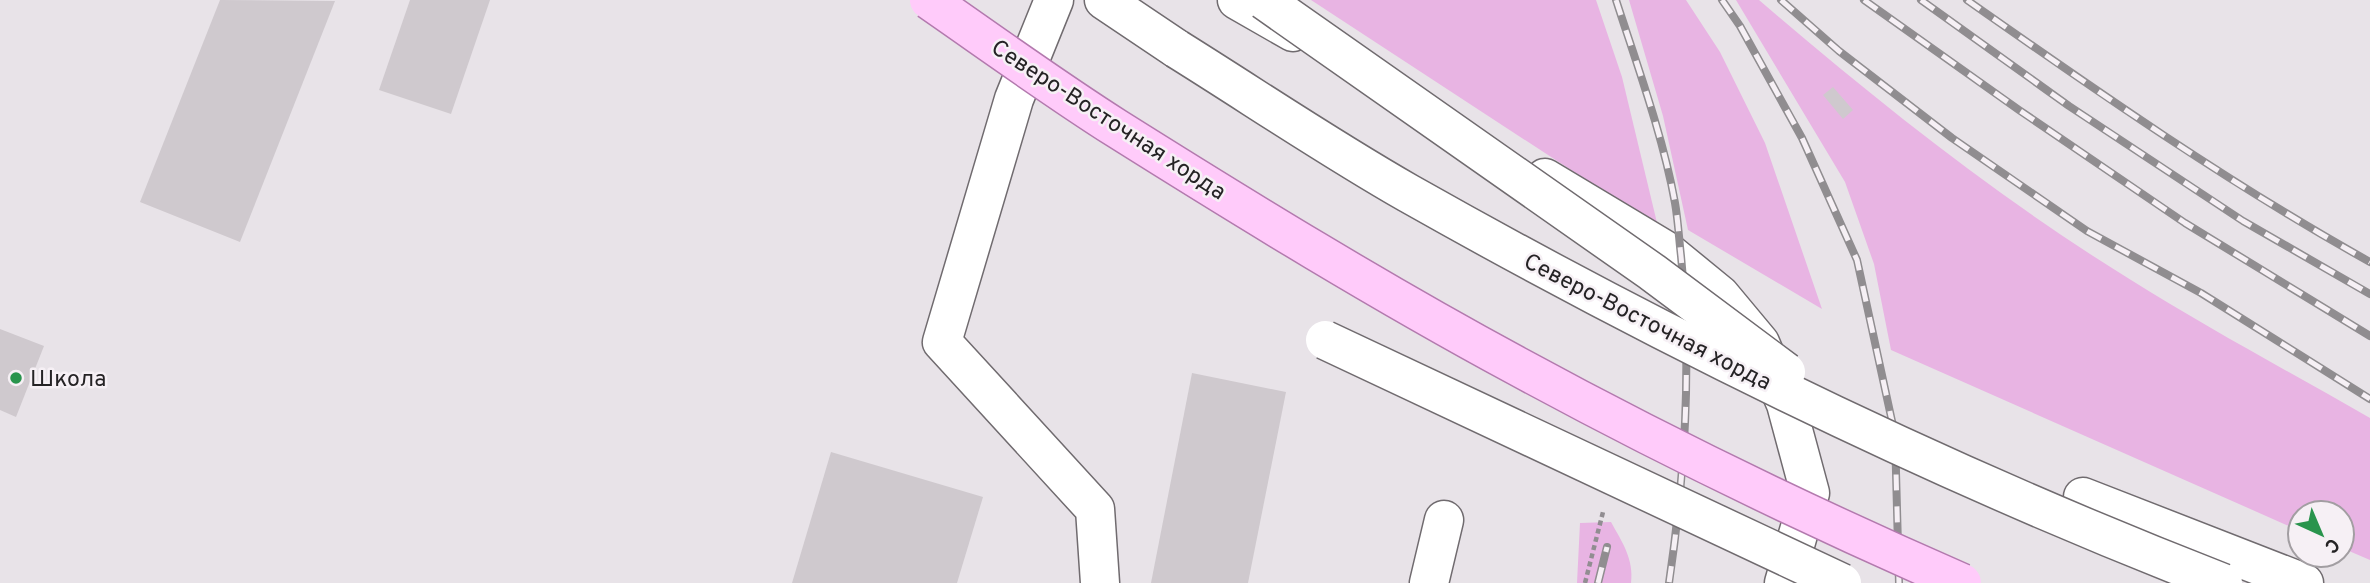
<svg xmlns="http://www.w3.org/2000/svg" width="2370" height="583" viewBox="0 0 2370 583" font-family="Overpass,sans-serif">
  <style>
    .green { fill: #e8b4e3 }
    .building { fill: #cfc9ce }
    .lines { fill: none; stroke-linecap: round; stroke-linejoin: round }
    .minor-casing { stroke: #706b6f; stroke-width: 41 }
    .path { stroke: #918d91; stroke-width: 4.5; stroke-dasharray: 5 3.5; stroke-linecap: butt }
    .minor { stroke: #fff; stroke-width: 38 }
    .rail-casing { stroke: #908d90; stroke-width: 8 }
    .rail { stroke: #f6f0f5; stroke-width: 5; stroke-dasharray: 16; stroke-linecap: butt }
    .minor-bridge-casing { stroke: #706b6f; stroke-width: 41; stroke-linecap: butt }
    .major-bridge-casing { stroke: #b37aae; stroke-width: 41; stroke-linecap: butt }
    .minor-bridge { stroke: #fff; stroke-width: 38 }
    .major-bridge { stroke: #ffcbfa; stroke-width: 38 }
    .poi-dot { fill: #29944d; stroke: #f6f0f5; stroke-width: 2.5 }
    .labels { text-anchor: middle; stroke-width: 5; stroke-linejoin: round; paint-order: stroke }
    .street-label { font-size: 23px; fill: #252325; stroke: #f6f0f5 }
    .poi-label { font-size: 23px; fill: #252325; stroke: #f6f0f5; text-anchor: start }
  </style>
  <rect width="100%" height="100%" fill="#e8e3e8"/>
  <g class="green">
    <polygon points="1311,0 1596,0 1622,77 1658,227"/>
    <polygon points="1629,0 1686,0 1720,52 1765,143 1822,309 1688,230 1663,116"/>
    <path d="M 1736,0 L 1759,0 C 1877,101 1998,198 2131,280 C 2209,329 2290,372 2370,418 L 2370,560 L 2342,548 L 2342,513 L 2300,513 L 2300,531 L 1891,350 L 1874,264 L 1845,182 Z"/>
    <path d="M 1611,522 C 1622,542 1634,559 1631,583 L 1577,583 L 1580,523 Z"/>
  </g>
  <g class="building">
    <polygon points="220,0 335,1 240,242 140,202"/>
    <polygon points="410,0 490,0 451,114 379,90"/>
    <polygon points="1833,87 1853,110 1843,119 1823,95"/>
    <polygon points="0,329 44,346 16,417 0,410"/>
    <polygon points="1192,373 1286,392 1248,583 1151,583"/>
    <polygon points="831,452 983,497 957,583 792,583"/>
  </g>
  <g class="lines">
    <defs>
      <g id="minor">
        <polyline points="1054,0 1014,99 942,342 1095,509 1100,583"/>
        <polyline points="1104,0 1177,49"/>
        <polyline points="1237,0 1293,32"/>
        <polyline points="1545,178 1665,250 1720,295 1760,343 1786,404 1810,493 1784,583"/>
        <polyline points="2083,497 2304,583"/>
        <polyline points="1429,583 1444,520"/>
      </g>
    </defs>
    <use href="#minor" class="minor-casing"/>
    <polyline class="path" points="1585,583 1603,512"/>
    <use href="#minor" class="minor"/>
    <defs>
      <g id="rail">
        <path d="M 1616,0 C 1637,65 1663,136 1675,203 C 1678,220 1679,239 1681,256 C 1692,367 1685,473 1669,583"/>
        <polyline points="1722,0 1740,26 1802,138 1857,260 1895,435 1899,583"/>
        <polyline points="1781,0 1839,51 1952,138 2087,231 2201,293 2370,399"/>
        <polyline points="1864,0 2019,110 2185,223 2370,336"/>
        <polyline points="1921,0 2069,106 2243,221 2370,294"/>
        <path d="M 1967,0 C 2098,92 2230,184 2370,262"/>
        <polyline points="1598,583 1607,547"/>
      </g>
    </defs>
    <use href="#rail" class="rail-casing"/>
    <use href="#rail" class="rail"/>
    <defs>
      <g id="minor-bridge">
        <polyline points="1264,0 1652,272 1786,372"/>
        <path d="M 1177,49 C 1254,97 1329,148 1408,193 C 1670,341 1942,474 2223,583"/>
        <polyline points="1325,340 1842,583"/>
      </g>
      <path id="major-bridge" d="M 929,0 C 991,43 1053,88 1116,128 C 1248,211 1380,292 1517,366 C 1662,445 1811,517 1962,583"/>
    </defs>
    <use href="#minor-bridge" class="minor-bridge-casing"/>
    <use href="#major-bridge" class="major-bridge-casing"/>
    <use href="#minor-bridge" class="minor-bridge"/>
    <use href="#major-bridge" class="major-bridge"/>
  </g>
  <circle class="poi-dot" cx="16" cy="378" r="7"/>
  <g class="labels">
    <g class="street-label">
      <text transform="translate(1109 119) rotate(33)" y="8">Северо-Восточная хорда</text>
      <text transform="translate(1648 321) rotate(27)" y="8">Северо-Восточная хорда</text>
    </g>
    <g class="poi-label">
      <text x="30" y="386">Школа</text>
    </g>
  </g>
  <g transform="translate(2321 534) rotate(136)"><circle r="33" fill="#f6f0f5" stroke="#a29ea2" stroke-width="2"/>
  <path d="M0-5L12 26L0 18L-12 26Z" fill="#29944d"/>
  <text y="-10" font-size="19" font-weight="bold" text-anchor="middle" fill="#252325">С</text>
  </g>
</svg>
